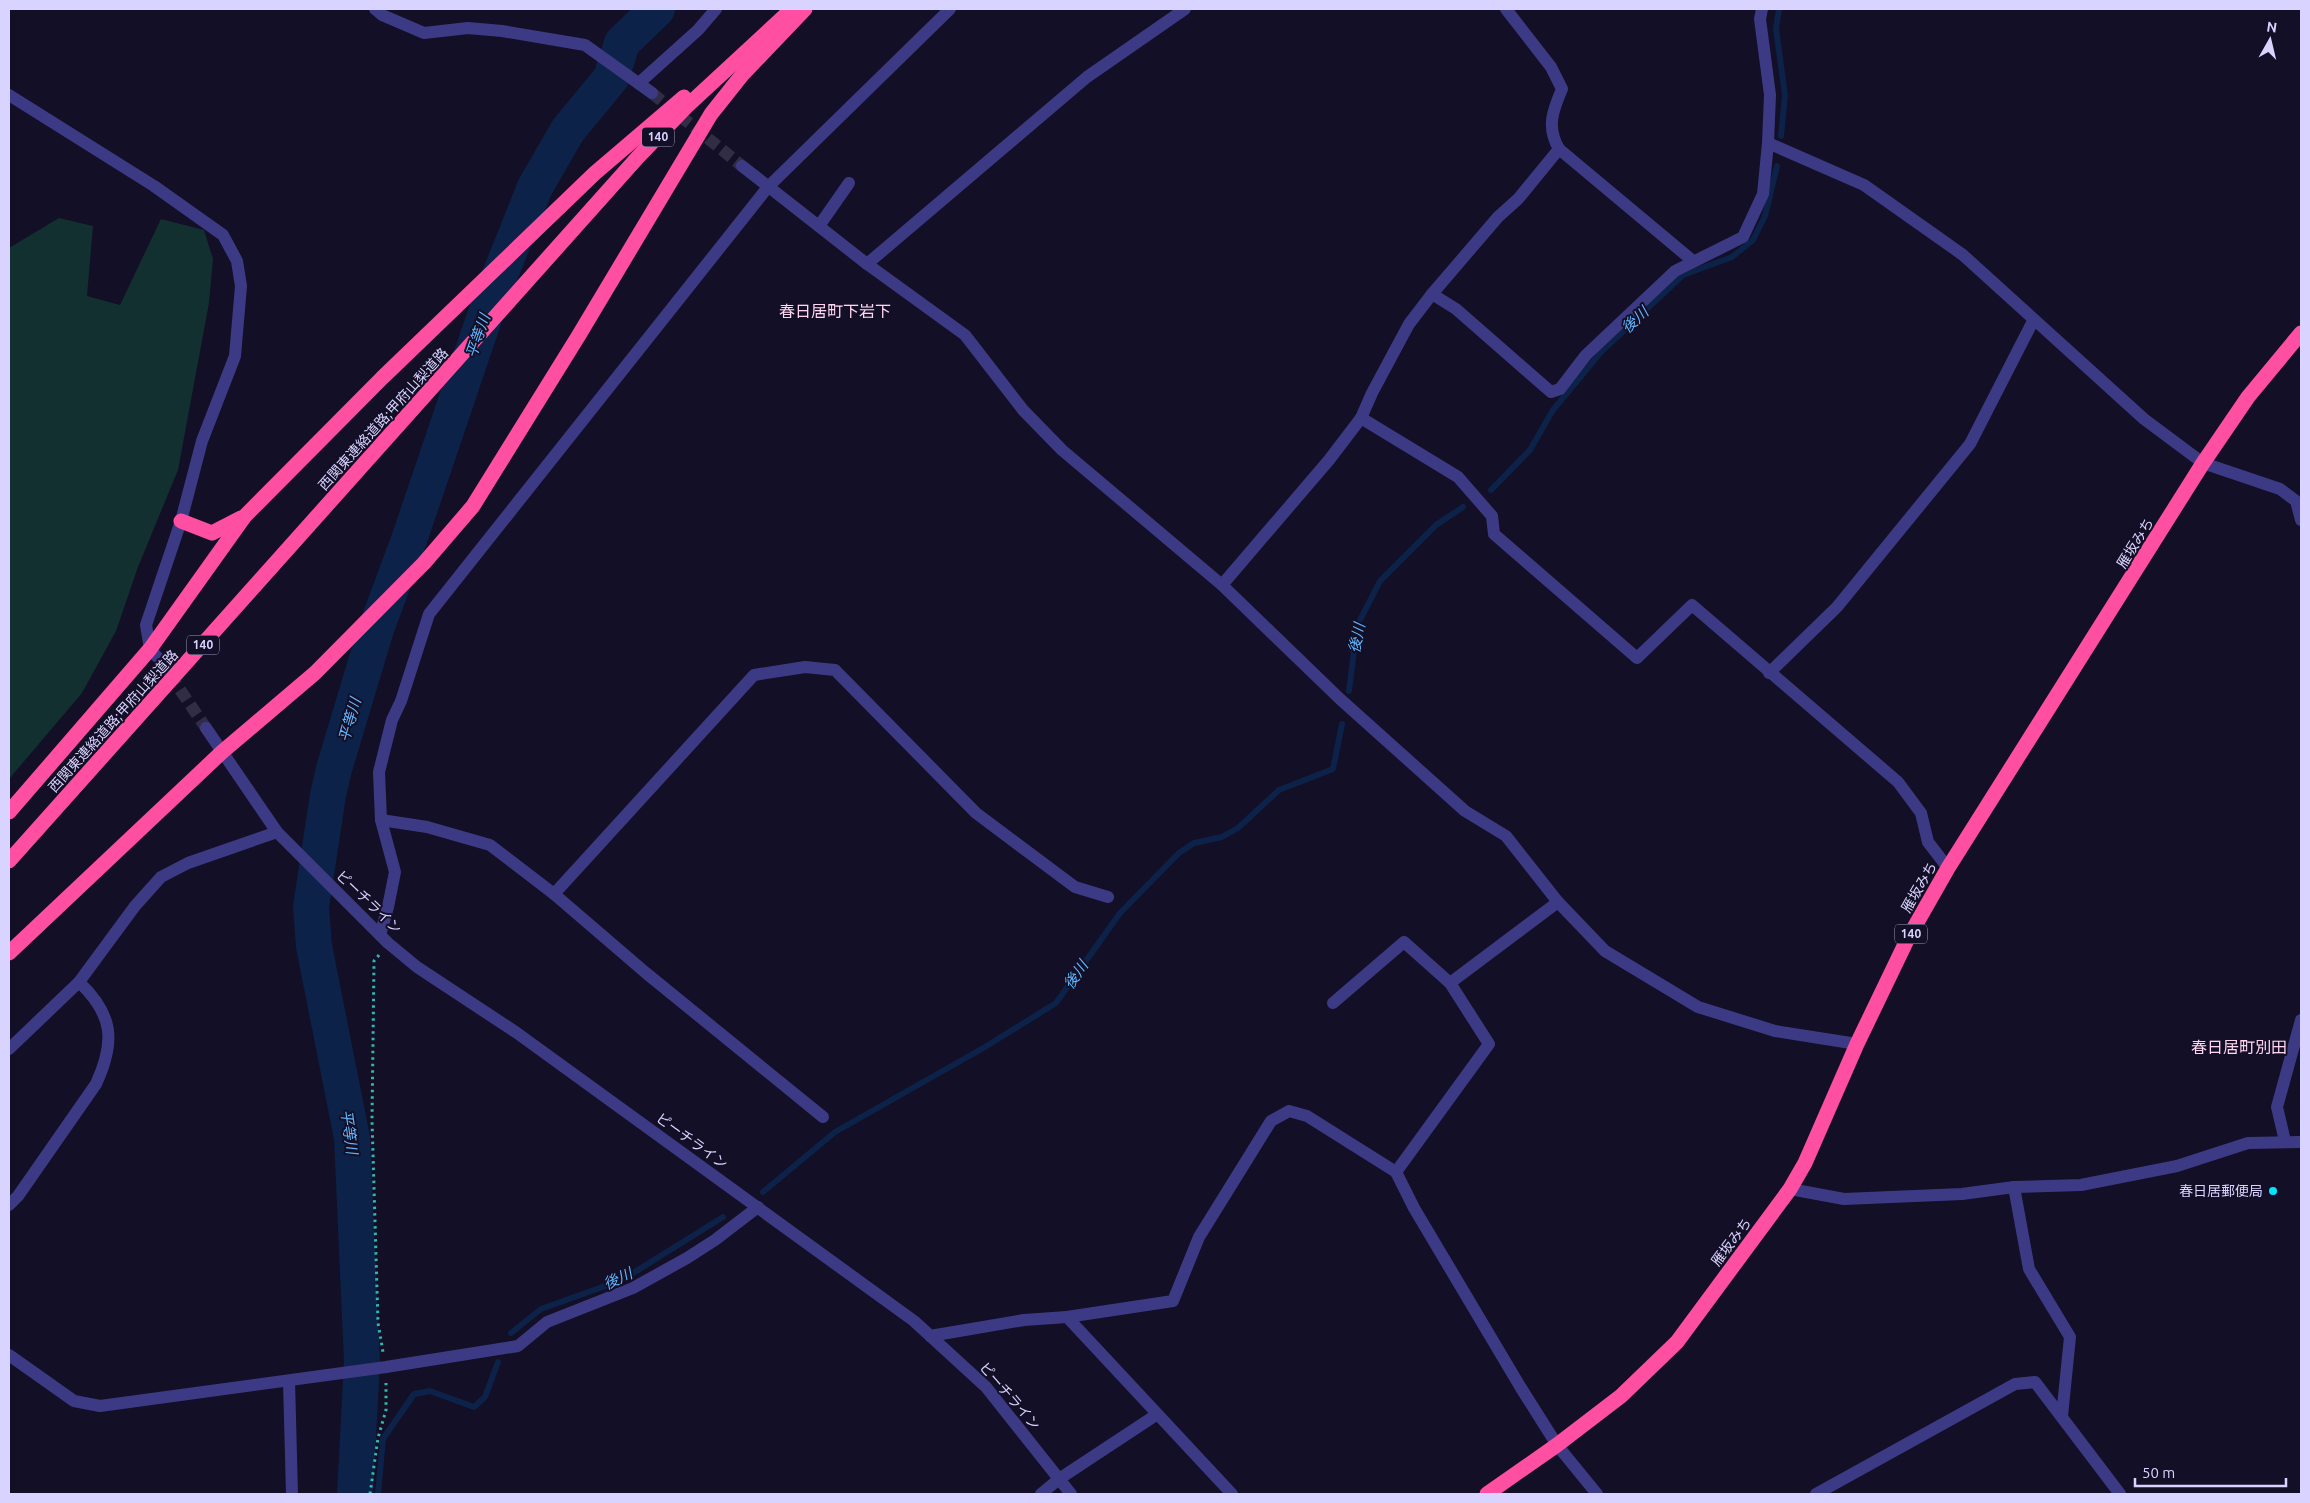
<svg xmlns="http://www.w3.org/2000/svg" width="2310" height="1503" viewBox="0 0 2310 1503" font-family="Ubuntu,'Noto Sans JP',sans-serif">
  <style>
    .green { fill: #12302f }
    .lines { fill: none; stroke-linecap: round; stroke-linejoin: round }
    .stream { stroke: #0c2248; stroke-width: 6 }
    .river { stroke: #0c2248; stroke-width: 36 }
    .minor-tunnel { stroke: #312d47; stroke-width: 12; stroke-dasharray: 12 6; stroke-linecap: butt }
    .path { stroke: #2fb8b0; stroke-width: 3; stroke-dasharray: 2.5 4; stroke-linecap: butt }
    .minor { stroke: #3d3a85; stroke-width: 12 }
    .highway { stroke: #ff4fa3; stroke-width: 15 }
    .poi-dot { fill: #00e5ff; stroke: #130f26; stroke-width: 2 }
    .labels { text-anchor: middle; stroke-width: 4; stroke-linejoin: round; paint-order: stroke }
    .shield { fill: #130f26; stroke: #9e99be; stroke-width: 1 }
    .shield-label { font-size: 12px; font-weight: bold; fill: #d9d4ff }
    .street-label { font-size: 14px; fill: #d9d4ff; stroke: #130f26 }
    .poi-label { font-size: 14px; fill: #d9d4ff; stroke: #130f26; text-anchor: end }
    .water-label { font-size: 15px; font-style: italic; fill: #62b6ff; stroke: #130f26 }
    .quarter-label { font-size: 16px; fill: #ffd6f0; stroke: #130f26 }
  </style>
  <rect width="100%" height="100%" fill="#130f26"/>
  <polygon class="green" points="59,218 93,226 87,296 120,305 161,219 204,230 213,259 209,303 178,470 138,567 116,631 82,693 9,779 9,248"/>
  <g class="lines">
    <g class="stream">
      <polyline points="1779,9 1776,29 1785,95 1781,136"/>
      <polyline points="1491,490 1530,450 1553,410 1601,352 1683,275 1732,257 1753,240 1765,216 1777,166"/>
      <polyline points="1349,691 1357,626 1380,581 1436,525 1463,507"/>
      <polyline points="763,1192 835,1132 985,1047 1056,1003 1120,913 1179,853 1194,843 1222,837 1238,828 1279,790 1333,769 1342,724"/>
      <polyline points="511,1333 541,1309 622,1280 723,1217"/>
      <polyline points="378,1494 383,1439 414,1394 430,1391 474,1407 485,1397 498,1362"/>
    </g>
    <polyline class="river" points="355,1494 362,1362 352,1138 314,946 311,907 328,795 334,769 376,629 410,537 492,295 535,187 568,130 611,78 622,43 657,9"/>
    <g class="minor-tunnel">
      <polyline points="652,93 742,166"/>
      <polyline points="160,660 206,728"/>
    </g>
    <g class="path">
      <polyline points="379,955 374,961 372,1120 378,1323 383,1352"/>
      <polyline points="370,1494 378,1438 386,1410 386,1383"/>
    </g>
    <g class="minor">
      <polyline points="375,9 382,15 424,33 468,28 502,31 585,45 652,93"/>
      <path d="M 1506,9 L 1551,67 L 1562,89 C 1553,110 1546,127 1559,149"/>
      <polyline points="639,83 698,30 716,9"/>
      <polyline points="9,95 154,186 223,235 237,261 241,286 235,356 202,441 181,521 146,625 150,649 160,660"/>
      <polyline points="1768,143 1864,185 1963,255 2144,419 2203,463 2280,489 2296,501 2301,520"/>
      <polyline points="742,166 867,264 965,335 1023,410 1062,450 1222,585 1340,699 1465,811 1506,836 1558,902 1605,951 1698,1007 1775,1031 1857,1044"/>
      <polyline points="819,226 849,183"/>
      <polyline points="867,264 1087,77 1185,9"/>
      <polyline points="1432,294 1498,217 1518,199 1559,149 1693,261"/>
      <polyline points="1361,418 1458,477 1492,516 1494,534 1637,658 1692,605 1898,782 1921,813 1928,842 1948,868"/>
      <polyline points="1222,585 1329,460 1361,418 1372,393 1409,324 1432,294 1456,309 1551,392 1560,389 1586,355 1675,271 1743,237 1763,194 1768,143 1770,95 1760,19 1762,9"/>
      <polyline points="1769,673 1837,607 1970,444 2033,321"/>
      <polyline points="206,728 277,832 388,943 417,967 517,1033 914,1321 986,1387 1071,1494"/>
      <polyline points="381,820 427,827 490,845 554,894 646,973 823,1117"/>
      <polyline points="554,894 754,675 805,667 835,670 976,813 1075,887 1108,897"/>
      <polyline points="1558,902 1450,983 1489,1044 1396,1172 1414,1208 1521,1388 1557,1445 1597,1494"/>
      <polyline points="380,935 388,907 395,872 381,820 379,772 392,720 401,701 429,614 768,187 950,9"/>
      <polyline points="1333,1003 1404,942 1450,983"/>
      <polyline points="9,1049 79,982 135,906 161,877 188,863 277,832"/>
      <polyline points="2285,1141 2277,1107 2301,1020"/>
      <polyline points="2014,1187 2029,1269 2070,1337 2062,1416"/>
      <polyline points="1790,1189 1844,1199 1962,1194 2014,1187 2081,1185 2177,1166 2248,1143 2301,1142"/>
      <path d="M 9,1205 L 18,1196 L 96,1084 C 116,1041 113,1014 79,982"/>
      <polyline points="1067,1317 1173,1301 1199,1237 1271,1121 1289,1111 1307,1116 1396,1172"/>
      <polyline points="930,1336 1024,1320 1067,1317 1232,1494"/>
      <polyline points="9,1355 74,1401 100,1406 386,1367 518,1346 547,1322 633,1288 687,1258 715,1240 758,1207"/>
      <polyline points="289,1381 292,1494"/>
      <polyline points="1041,1494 1059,1479 1156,1415"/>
      <polyline points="1816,1494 2015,1384 2035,1382 2120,1494"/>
    </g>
    <g class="highway">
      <polyline points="181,521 212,533 241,518"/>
      <polyline points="9,812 150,649 245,516 382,378 595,173 684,97"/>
      <polyline points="9,861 638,157 686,107 792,9"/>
      <polyline points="9,953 222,752 315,673 424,563 473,506 579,335 711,114 742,75 805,9"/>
      <polyline points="1487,1494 1557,1445 1621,1396 1677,1342 1790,1189 1805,1163 1857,1044 1907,940 1948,868 2203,463 2248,397 2301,333"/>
    </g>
  </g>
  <circle class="poi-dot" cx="2273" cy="1191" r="5"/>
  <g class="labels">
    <g class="shield">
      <rect x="642" y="127.5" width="32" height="19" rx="4"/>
      <rect x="187" y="635.5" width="32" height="19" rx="4"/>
      <rect x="1895" y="924.5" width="32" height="19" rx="4"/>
    </g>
    <g class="shield-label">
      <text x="658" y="141">140</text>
      <text x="203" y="649">140</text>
      <text x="1911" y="938">140</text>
    </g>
    <g class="street-label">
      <text transform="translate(383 419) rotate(-48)" y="5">西関東連絡道路;甲府山梨道路</text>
      <text transform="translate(2135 543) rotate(-58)" y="5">雁坂みち</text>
      <text transform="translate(113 721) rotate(-48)" y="5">西関東連絡道路;甲府山梨道路</text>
      <text transform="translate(1919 887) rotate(-60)" y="5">雁坂みち</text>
      <text transform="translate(369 902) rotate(44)" y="5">ピーチライン</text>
      <text transform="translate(692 1141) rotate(36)" y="5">ピーチライン</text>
      <text transform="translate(1731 1242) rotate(-53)" y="5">雁坂みち</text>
      <text transform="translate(1010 1396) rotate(49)" y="5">ピーチライン</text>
    </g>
    <g class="poi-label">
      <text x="2263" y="1196">春日居郵便局</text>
    </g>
    <g class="water-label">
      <text transform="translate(1635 320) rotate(-43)" y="5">後川</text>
      <text transform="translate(478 336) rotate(-71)" y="5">平等川</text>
      <text transform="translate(1357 638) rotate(-79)" y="5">後川</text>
      <text transform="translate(350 720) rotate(-74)" y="5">平等川</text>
      <text transform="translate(1076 975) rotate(-55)" y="5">後川</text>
      <text transform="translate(349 1132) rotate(82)" y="5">平等川</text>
      <text transform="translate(618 1279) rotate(-25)" y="5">後川</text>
    </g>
    <g class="quarter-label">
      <text x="835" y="317">春日居町下岩下</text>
      <text x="2239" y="1053">春日居町別田</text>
    </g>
  </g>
  <rect width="2310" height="1503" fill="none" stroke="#d9d4ff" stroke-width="20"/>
  <g transform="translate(2270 40) rotate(8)" stroke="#130f26" stroke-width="4" paint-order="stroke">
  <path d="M0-4L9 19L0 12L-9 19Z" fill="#d9d4ff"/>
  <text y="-8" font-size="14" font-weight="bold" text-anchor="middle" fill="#d9d4ff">N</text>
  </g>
  <path d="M2135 1478v8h151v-8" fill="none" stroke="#d9d4ff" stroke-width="2.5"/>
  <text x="2142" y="1478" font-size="15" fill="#d9d4ff" stroke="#130f26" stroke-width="4" paint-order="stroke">50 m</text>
</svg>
